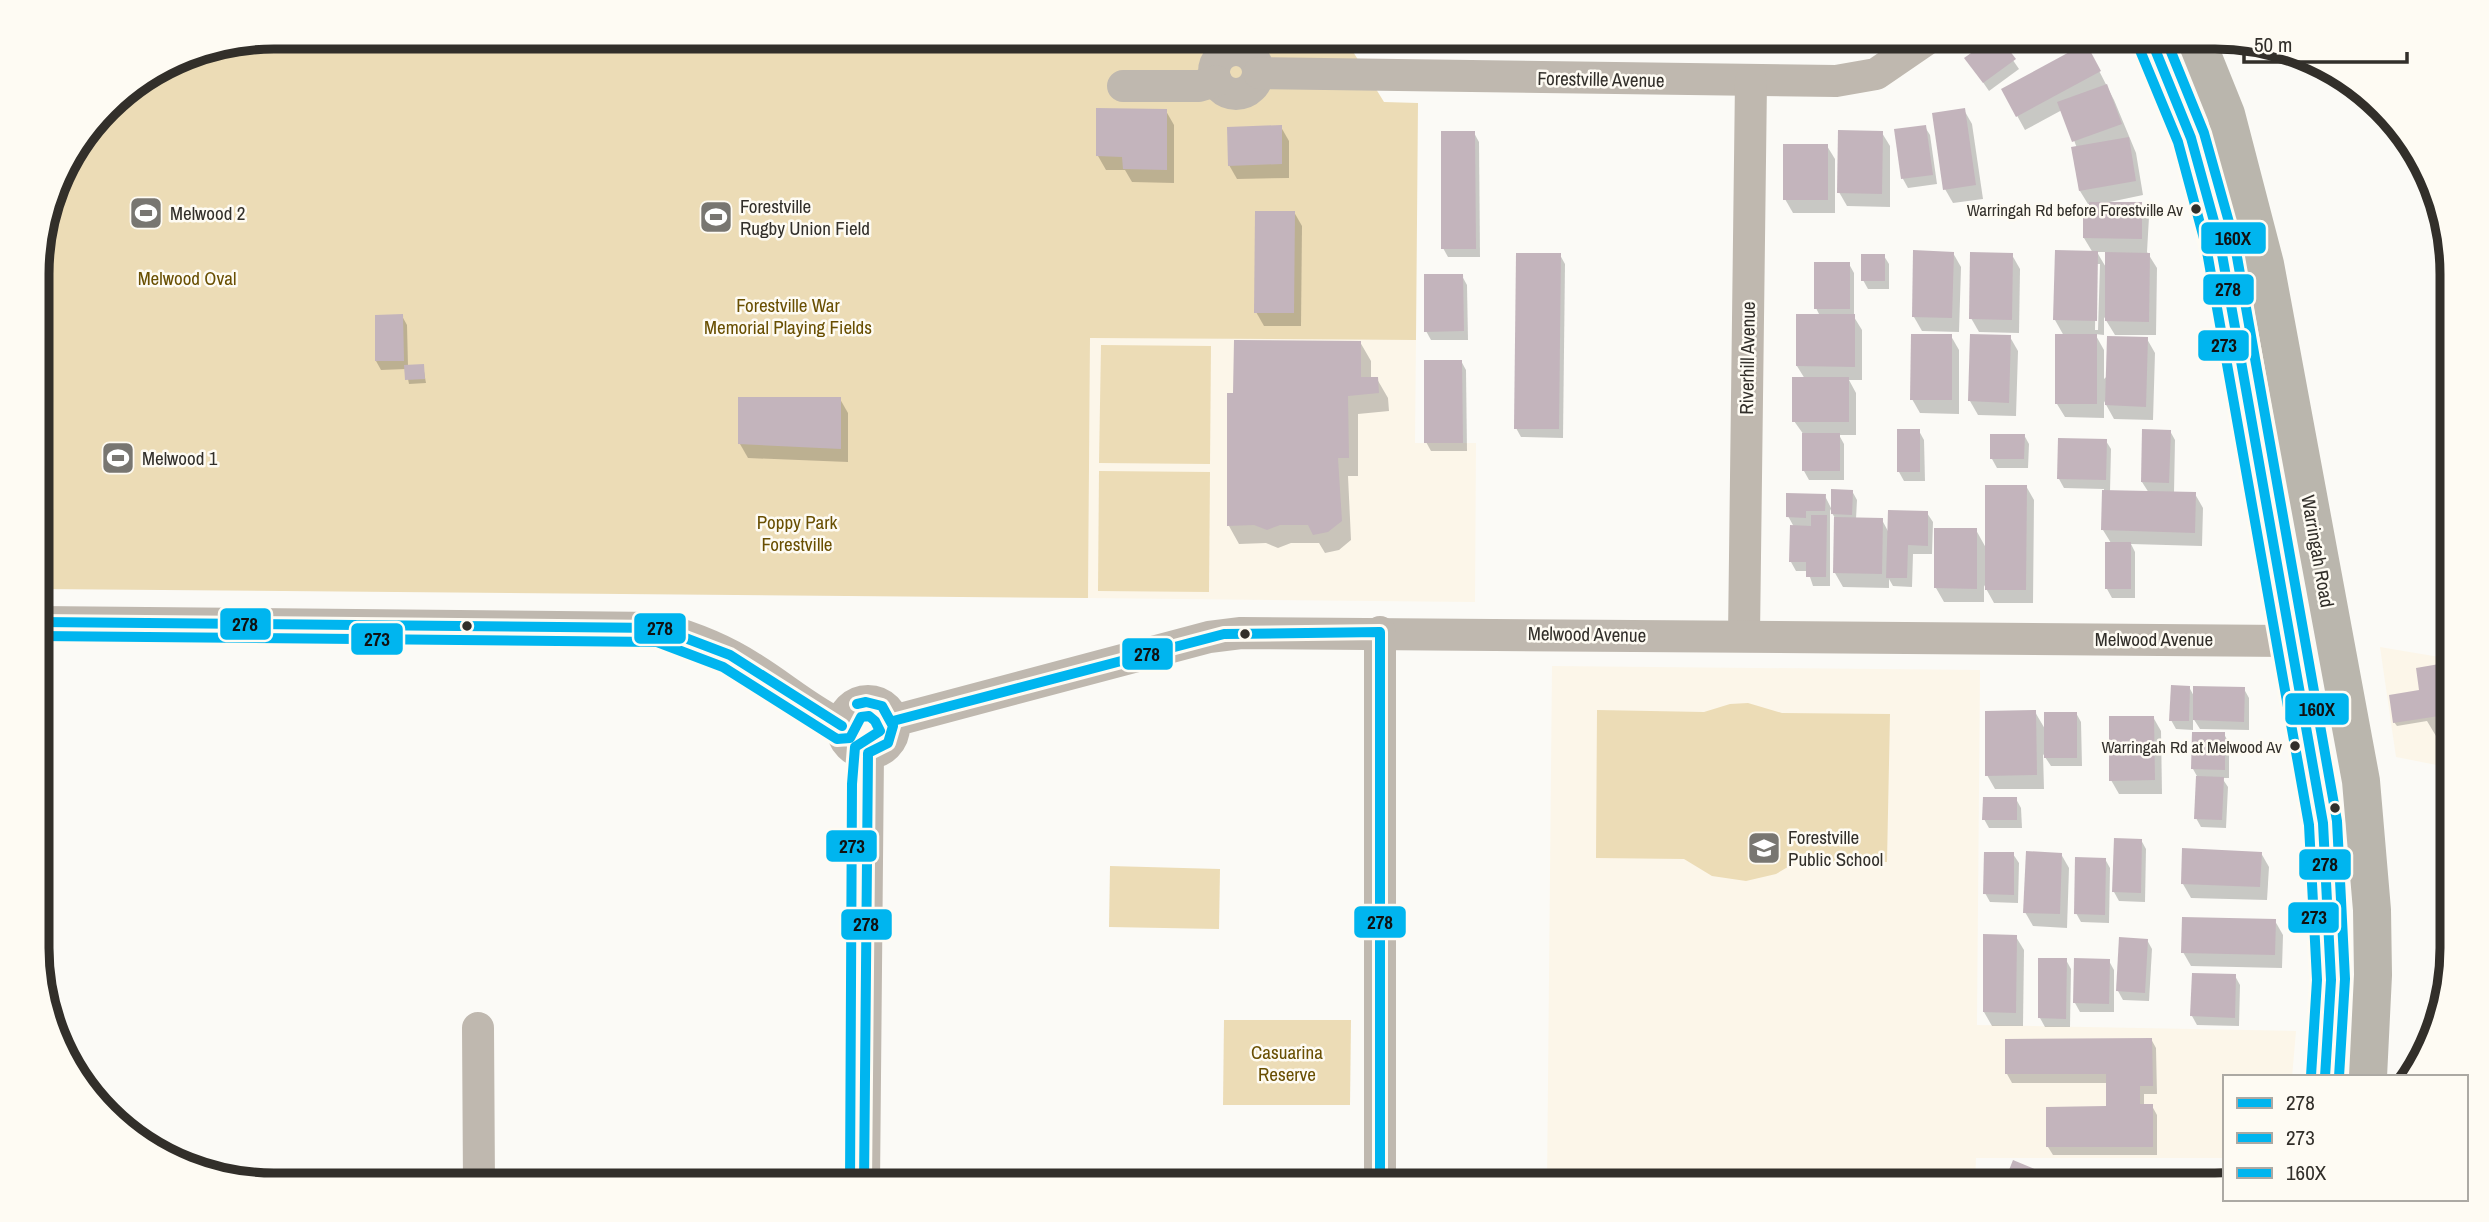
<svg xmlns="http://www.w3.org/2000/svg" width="2489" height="1222" viewBox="0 0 2489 1222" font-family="'Archivo Narrow',sans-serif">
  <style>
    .built { fill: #fcf6e9 }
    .green { fill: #ecdcb6 }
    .shadow { fill: #0003; fill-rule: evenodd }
    .building { fill: #c3b4bc }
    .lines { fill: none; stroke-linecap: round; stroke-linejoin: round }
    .minor { stroke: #bfb8af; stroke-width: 32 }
    .highway { stroke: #bab6ad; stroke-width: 38 }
    .bus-1-casing { stroke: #fefbf3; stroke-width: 16 }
    .bus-2-casing { stroke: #fefbf3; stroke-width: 16 }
    .bus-3-casing { stroke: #fefbf3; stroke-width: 16 }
    .bus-1 { stroke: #00b5ef; stroke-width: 10 }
    .bus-2 { stroke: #00b5ef; stroke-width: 10 }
    .bus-3 { stroke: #00b5ef; stroke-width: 10 }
    .bus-dot { fill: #322f2a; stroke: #fefbf3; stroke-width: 2.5 }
    .labels { text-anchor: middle; stroke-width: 5; stroke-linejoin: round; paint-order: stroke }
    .bus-label { font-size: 17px; fill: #322f2a; stroke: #fefbf3; text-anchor: end }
    .street-label { font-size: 19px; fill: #322f2a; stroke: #fefbf3 }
    .poi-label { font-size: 19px; fill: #322f2a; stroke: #fefbf3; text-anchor: start }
    .park-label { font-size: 19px; fill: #694f02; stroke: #fefbf3 }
    .rim { fill: none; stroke: #322f2a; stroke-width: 9 }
    .line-badge { stroke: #fefbf3; stroke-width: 2.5 }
    .pale-badge-label { font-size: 19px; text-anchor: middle; font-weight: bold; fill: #111 }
  </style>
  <rect width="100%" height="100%" fill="#fbfaf6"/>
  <g class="built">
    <polygon points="1090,337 1416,340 1415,443 1476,443 1475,602 1088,598"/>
    <polygon points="2380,647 2451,659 2452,768 2396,757"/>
    <polygon points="1552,666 1980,670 1977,1025 2296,1031 2292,1077 2225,1077 2225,1158 1976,1158 1975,1185 1547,1185"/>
  </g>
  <g class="green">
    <polygon points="274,37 1344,37 1384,102 1418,103 1416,340 1090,338 1088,598 38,589 37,258 61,169 117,96 183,55"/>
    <polygon points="1101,345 1211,346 1210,464 1099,463"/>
    <polygon points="1099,471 1210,472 1209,592 1098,591"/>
    <polygon points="1748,703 1782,713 1890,714 1887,862 1798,861 1776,874 1746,881 1712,876 1684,859 1596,858 1597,710 1704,712 1730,704"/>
    <polygon points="1110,866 1220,869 1219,929 1109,927"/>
    <polygon points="1224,1020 1351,1020 1350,1105 1223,1105"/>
  </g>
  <g class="shadow">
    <polygon points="1997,37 2019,69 1989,91 1967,59"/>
    <polygon points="2023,37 2058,37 2034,53"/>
    <path d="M 2093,59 L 2114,100 L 2136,153 L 2143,195 L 2105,203 L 2141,203 L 2149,217 L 2147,252 L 2157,268 L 2156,335 L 2115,335 L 2104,317 L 2104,335 L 2095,334 L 2104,350 L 2104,379 L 2147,339 L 2155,353 L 2153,420 L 2114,419 L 2104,401 L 2104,418 L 2065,417 L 2057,404 L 2064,336 L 2055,320 L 2093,253 L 2084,238 L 2091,204 L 2088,204 L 2080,191 L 2077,148 L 2062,110 L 2025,130 L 2003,90 ZM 2097,252 L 2107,252 L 2107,269 L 2101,259 ZM 2096,264 L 2100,264 L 2098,330 L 2095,330 Z"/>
    <polygon points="1964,110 1972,124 1983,199 1953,203 1945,189"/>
    <polygon points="1166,111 1174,125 1174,183 1132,182 1125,170 1106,170 1098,156"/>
    <polygon points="1281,127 1289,141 1289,178 1237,179 1229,165"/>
    <polygon points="1925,127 1930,135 1937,184 1908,188 1903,179 1896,131"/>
    <polygon points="1474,133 1479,142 1480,257 1448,257 1443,248"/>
    <polygon points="1882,133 1890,146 1890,207 1847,206 1839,192"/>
    <polygon points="1827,146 1835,159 1835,213 1793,213 1785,199"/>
    <polygon points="1294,212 1302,226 1301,326 1264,326 1256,312"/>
    <polygon points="1953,253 1961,267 1959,332 1922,331 1914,317"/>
    <polygon points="1560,255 1565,264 1563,438 1521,437 1516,428"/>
    <polygon points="2012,255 2020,269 2019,333 1979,332 1971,318"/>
    <polygon points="1884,256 1889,264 1889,289 1868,289 1863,280"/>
    <polygon points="1849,264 1854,273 1854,317 1862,330 1862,380 1849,380 1856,393 1856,435 1839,435 1844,444 1844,480 1809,480 1804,471 1804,435 1794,421 1805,379 1797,366 1820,316 1816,308"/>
    <polygon points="1462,276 1467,285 1468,340 1431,340 1426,331"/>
    <polygon points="402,316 407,325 408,366 423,366 426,383 409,384 406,369 381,370 376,361"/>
    <polygon points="1951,336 1959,350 1959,414 1920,413 1912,399"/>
    <polygon points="2010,337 2018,351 2016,416 1978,415 1970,401"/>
    <polygon points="1360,342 1371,361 1371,379 1377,379 1388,398 1389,411 1358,414 1358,476 1348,476 1351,540 1339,550 1325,553 1319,543 1291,543 1278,548 1266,543 1239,544 1229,526"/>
    <polygon points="1461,361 1466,370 1467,451 1431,451 1426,442"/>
    <polygon points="840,399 848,413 848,462 748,458 740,444"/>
    <polygon points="1919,431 1924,440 1925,481 1904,481 1899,472"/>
    <polygon points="2170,431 2175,440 2174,493 2195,494 2203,508 2202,546 2131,544 2135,552 2135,598 2112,598 2107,589 2111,543 2103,530 2104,489 2064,488 2059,479 2106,441 2111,449 2110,492 2149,493 2142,482"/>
    <polygon points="2024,435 2029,444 2028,468 1997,468 1992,459"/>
    <polygon points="2026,486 2034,500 2033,603 1994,603 1984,585 1984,602 1944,602 1936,588 1976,530 1986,548"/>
    <polygon points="1852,491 1857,500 1856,519 1882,520 1889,533 1927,513 1933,522 1932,554 1913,554 1912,587 1893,586 1889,579 1889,588 1843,587 1835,573 1836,520 1830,509 1830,586 1813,586 1808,571 1796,571 1791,562 1794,527 1788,516 1825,496 1832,510"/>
    <polygon points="2451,664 2452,734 2436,736 2427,721 2397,726 2394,722"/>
    <polygon points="2189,687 2195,698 2244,689 2249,698 2249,730 2200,729 2193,718 2193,730 2176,729 2171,720"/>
    <polygon points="2035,712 2045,729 2076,713 2081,722 2082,766 2051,766 2043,754 2044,789 1995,789 1987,775"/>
    <polygon points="2153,717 2161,731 2162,794 2119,794 2111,780"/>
    <polygon points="2224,734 2229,743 2229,778 2222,778 2228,787 2226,828 2201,827 2196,818 2198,778 2193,769"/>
    <polygon points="2016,799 2021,808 2022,828 1989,828 1984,819"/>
    <polygon points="2141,840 2146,849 2145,902 2119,901 2114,892"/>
    <polygon points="2261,853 2269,867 2267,900 2191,898 2183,884"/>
    <polygon points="2013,854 2019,863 2018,903 1990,902 1985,893"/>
    <polygon points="2061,854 2069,868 2067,928 2033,926 2025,912"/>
    <polygon points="2105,859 2110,868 2109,923 2081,922 2076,913"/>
    <polygon points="2275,921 2283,935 2282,968 2191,966 2183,952"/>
    <polygon points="2016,937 2024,950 2023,1026 1992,1026 1984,1012"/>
    <polygon points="2147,940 2152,949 2149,1001 2123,1000 2118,991"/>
    <polygon points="2066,960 2071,969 2070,1027 2045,1027 2040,1018"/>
    <polygon points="2109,961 2114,970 2114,1012 2080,1012 2075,1003"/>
    <polygon points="2235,976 2240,985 2239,1026 2197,1025 2192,1016"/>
    <polygon points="2151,1039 2156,1048 2157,1094 2144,1094 2144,1106 2152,1106 2157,1115 2157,1155 2053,1155 2048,1147 2108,1108 2108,1083 2012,1083 2007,1074"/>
    <polygon points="2048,1176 2053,1185 2005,1185"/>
  </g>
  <g class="building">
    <polygon points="1994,37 1999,37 2016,59 1983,83 1964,58"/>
    <polygon points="2022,37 2040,37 2027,45"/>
    <polygon points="2086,43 2101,71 2016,117 2001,89"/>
    <polygon points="2107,84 2122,124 2072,142 2057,102"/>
    <polygon points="1096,108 1167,109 1167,170 1123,169 1122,157 1096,156"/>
    <polygon points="1965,108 1976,185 1943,190 1932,113"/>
    <polygon points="1282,125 1282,164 1228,166 1227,127"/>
    <polygon points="1926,125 1933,175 1901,179 1894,129"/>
    <polygon points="1838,130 1883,131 1882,194 1837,193"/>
    <polygon points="1441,131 1475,131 1476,249 1441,249"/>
    <polygon points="2129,137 2136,181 2079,191 2071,147"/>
    <rect x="1783" y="144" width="45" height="56"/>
    <polygon points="2089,202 2142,202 2142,239 2083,238 2083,213 2089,213"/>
    <polygon points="1255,211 1295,211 1294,313 1254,313"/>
    <polygon points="1913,250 1954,252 1952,318 1912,317"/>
    <polygon points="2055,250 2098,251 2097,321 2053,320"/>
    <polygon points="1970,252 2013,253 2012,320 1969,319"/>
    <polygon points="2105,252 2150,253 2149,322 2105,321"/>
    <polygon points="1516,253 1561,253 1559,429 1514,429"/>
    <rect x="1861" y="254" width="24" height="27"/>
    <rect x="1814" y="262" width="36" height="47"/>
    <polygon points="1424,274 1463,274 1464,331 1424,332"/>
    <polygon points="403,314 404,361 375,361 375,315"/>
    <polygon points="1796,314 1855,314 1855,367 1796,366"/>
    <polygon points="1911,334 1952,334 1952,400 1910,400"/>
    <polygon points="1970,334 2011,335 2009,403 1968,401"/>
    <rect x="2055" y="334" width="42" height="70"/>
    <polygon points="2107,336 2148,337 2146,407 2105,405"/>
    <polygon points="1234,340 1361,341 1361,377 1378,377 1379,393 1348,396 1349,458 1338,458 1342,521 1328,532 1313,535 1308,525 1280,525 1267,530 1254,525 1227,526 1227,393 1233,393"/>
    <polygon points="1424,360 1462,360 1463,443 1424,443"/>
    <polygon points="424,364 425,379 405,380 404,365"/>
    <rect x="1792" y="377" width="57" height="45"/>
    <polygon points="738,397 841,397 841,449 738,444"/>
    <rect x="1897" y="429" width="23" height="43"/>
    <polygon points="2142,429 2171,430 2169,483 2141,482"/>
    <rect x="1802" y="433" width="38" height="38"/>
    <polygon points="1990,434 2025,434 2024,459 1990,459"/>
    <polygon points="2058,438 2107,439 2106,480 2057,479"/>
    <polygon points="1985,485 2027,485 2026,590 1985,590"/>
    <polygon points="1831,489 1853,490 1852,515 1831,514"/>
    <polygon points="2102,490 2196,492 2195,533 2101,530"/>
    <polygon points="1786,493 1826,494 1825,511 1806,511 1806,518 1786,517"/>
    <polygon points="1888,510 1928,511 1928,546 1908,545 1907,578 1886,578"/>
    <polygon points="1811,515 1827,515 1826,577 1806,577 1806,562 1789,562 1790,525 1811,526"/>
    <polygon points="1834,517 1883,518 1882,574 1833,573"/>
    <polygon points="1934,528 1977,528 1977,589 1934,588"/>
    <rect x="2105" y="542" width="26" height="47"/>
    <polygon points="2451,662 2452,714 2393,723 2389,695 2419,690 2416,668"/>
    <polygon points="2171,685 2190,686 2189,721 2169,721"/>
    <polygon points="2193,686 2245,687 2244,722 2193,720"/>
    <polygon points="2036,710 2037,775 1985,776 1985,711"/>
    <rect x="2044" y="712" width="33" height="46"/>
    <polygon points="2109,716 2154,716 2155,780 2109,781"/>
    <polygon points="2192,732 2225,732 2225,770 2191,769"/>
    <polygon points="2196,776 2224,777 2222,820 2194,819"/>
    <polygon points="1983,797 2017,797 2017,820 1982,820"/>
    <polygon points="2114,838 2142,839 2141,893 2112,892"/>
    <polygon points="2182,848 2262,852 2260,887 2181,884"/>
    <polygon points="2026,851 2062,853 2060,914 2023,913"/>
    <polygon points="1984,852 2014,852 2014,895 1983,894"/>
    <polygon points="2075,857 2106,858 2105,915 2074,914"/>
    <polygon points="2182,917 2276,919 2275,955 2181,953"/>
    <polygon points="1983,934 2017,935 2016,1013 1983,1012"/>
    <polygon points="2119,937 2148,939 2145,993 2116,991"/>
    <polygon points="2038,958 2067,958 2066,1019 2038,1018"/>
    <polygon points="2074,958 2110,959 2109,1004 2073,1003"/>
    <polygon points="2192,973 2236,974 2235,1018 2190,1016"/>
    <polygon points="2152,1038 2153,1086 2140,1086 2140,1104 2153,1104 2153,1147 2046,1147 2046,1107 2106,1106 2106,1074 2005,1074 2005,1039"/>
    <polygon points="2013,1160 2049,1175 2045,1185 2003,1185"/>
    <polygon points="2163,1175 2183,1176 2182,1185 2162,1185"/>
    <rect x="2200" y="1182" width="25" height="3"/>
  </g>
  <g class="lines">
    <g class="minor">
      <circle cx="1236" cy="72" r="22"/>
      <polyline points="1259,73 1836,81 1876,74 1930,37"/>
      <polyline points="1123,86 1199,86 1216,81"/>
      <path d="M 38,622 L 659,628 C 692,637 723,649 752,668 C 783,687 810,711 842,726"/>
      <polyline points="1744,636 1751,81"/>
      <circle cx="868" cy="727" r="26"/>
      <polyline points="893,721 1209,637 1241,633 2292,641"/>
      <polyline points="478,1028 479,1185"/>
      <polyline points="864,1185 868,753"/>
      <polyline points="1380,1185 1380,632"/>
    </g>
    <g class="highway">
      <path d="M 2150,37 C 2183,101 2203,173 2220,243 L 2323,823 L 2331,980 L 2325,1077"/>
      <polyline points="2195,37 2226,114 2265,264 2361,781 2372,910 2373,975 2368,1077"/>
    </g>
    <defs>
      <g id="bus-1">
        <polyline points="2150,37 2191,138 2220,243 2323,823 2331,980 2325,1077"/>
        <polyline points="38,622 659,628 730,655 842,726"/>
        <polyline points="857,704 866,702 882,706 893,726 888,743 868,753 864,1185"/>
        <polyline points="893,721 1224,634 1380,632 1380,1185"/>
      </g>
      <g id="bus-2">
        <polyline points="2137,43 2178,142 2206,246 2309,825 2317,980 2311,1076"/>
        <polyline points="38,636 657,642 723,667 837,739 850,738 861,717 869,716 875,721 880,731 855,747 852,784 850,1185"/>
      </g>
      <polyline id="bus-3" points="2165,37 2204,133 2234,240 2337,821 2345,979 2339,1077"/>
    </defs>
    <use href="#bus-1" class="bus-1-casing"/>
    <use href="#bus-2" class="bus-2-casing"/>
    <use href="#bus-3" class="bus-3-casing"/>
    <use href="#bus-1" class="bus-1"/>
    <use href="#bus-2" class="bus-2"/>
    <use href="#bus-3" class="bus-3"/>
  </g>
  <defs>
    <symbol id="stadium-square" viewBox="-11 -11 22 22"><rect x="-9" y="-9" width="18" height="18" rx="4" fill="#787671" stroke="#fefbf3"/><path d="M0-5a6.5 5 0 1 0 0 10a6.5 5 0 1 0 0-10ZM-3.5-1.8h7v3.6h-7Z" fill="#fff"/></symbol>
    <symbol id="school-square" viewBox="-11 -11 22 22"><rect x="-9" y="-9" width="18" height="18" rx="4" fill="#787671" stroke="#fefbf3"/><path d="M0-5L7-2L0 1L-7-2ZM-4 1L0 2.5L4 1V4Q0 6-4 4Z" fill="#fff"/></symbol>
  </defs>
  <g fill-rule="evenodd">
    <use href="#stadium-square" x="127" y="194" width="38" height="38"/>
    <use href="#stadium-square" x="697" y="198" width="38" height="38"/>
    <use href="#stadium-square" x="99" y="439" width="38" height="38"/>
    <use href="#school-square" x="1745" y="829" width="38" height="38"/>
  </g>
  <g class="bus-dot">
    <circle cx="2196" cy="209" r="6"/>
    <circle cx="467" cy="626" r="6"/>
    <circle cx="1245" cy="634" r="6"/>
    <circle cx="2295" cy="746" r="6"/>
    <circle cx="2335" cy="808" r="6"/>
  </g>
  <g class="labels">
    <g class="bus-label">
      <text x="2183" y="216">Warringah Rd before Forestville Av</text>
      <text x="2282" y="753">Warringah Rd at Melwood Av</text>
    </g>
    <g class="street-label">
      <text transform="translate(1601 79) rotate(1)" y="7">Forestville Avenue</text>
      <text transform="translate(1747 358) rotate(-89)" y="7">Riverhill Avenue</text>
      <text transform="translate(2318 551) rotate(80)" y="7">Warringah Road</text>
      <text transform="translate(1587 634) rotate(1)" y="7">Melwood Avenue</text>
      <text x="2154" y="646">Melwood Avenue</text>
    </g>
    <g class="poi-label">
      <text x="740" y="213">Forestville<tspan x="740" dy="22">Rugby Union Field</tspan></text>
      <text x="170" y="220">Melwood 2</text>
      <text x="142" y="465">Melwood 1</text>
      <text x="1788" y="844">Forestville<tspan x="1788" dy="22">Public School</tspan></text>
    </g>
    <g class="park-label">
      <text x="187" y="285">Melwood Oval</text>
      <text x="788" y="312">Forestville War<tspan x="788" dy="22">Memorial Playing Fields</tspan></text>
      <text x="797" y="529">Poppy Park<tspan x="797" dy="22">Forestville</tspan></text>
      <text x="1287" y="1059">Casuarina<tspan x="1287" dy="22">Reserve</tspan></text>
    </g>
  </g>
  <path d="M0 0H2489V1222H0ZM274 49H2215A225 225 0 0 1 2440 274V948A225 225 0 0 1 2215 1173H274A225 225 0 0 1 49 948V274A225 225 0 0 1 274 49Z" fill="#fefbf3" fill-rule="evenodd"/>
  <path class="rim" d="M274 49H2215A225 225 0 0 1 2440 274V948A225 225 0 0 1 2215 1173H274A225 225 0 0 1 49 948V274A225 225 0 0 1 274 49Z"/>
  <g class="line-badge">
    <rect x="2200" y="221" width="67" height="34" rx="7" fill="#00b5ef"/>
    <rect x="2202" y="273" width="53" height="33" rx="7" fill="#00b5ef"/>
    <rect x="2197" y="329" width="53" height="33" rx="7" fill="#00b5ef"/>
    <rect x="219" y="607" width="53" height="34" rx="7" fill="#00b5ef"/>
    <rect x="633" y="612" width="54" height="33" rx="7" fill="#00b5ef"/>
    <rect x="350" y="622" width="54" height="34" rx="7" fill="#00b5ef"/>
    <rect x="1121" y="637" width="53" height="34" rx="7" fill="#00b5ef"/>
    <rect x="2284" y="692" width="66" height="34" rx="7" fill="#00b5ef"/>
    <rect x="825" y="829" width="53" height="34" rx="7" fill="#00b5ef"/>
    <rect x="2298" y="848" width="54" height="33" rx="7" fill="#00b5ef"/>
    <rect x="2287" y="901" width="53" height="33" rx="7" fill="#00b5ef"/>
    <rect x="1353" y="905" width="54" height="34" rx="7" fill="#00b5ef"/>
    <rect x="840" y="908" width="53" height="33" rx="7" fill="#00b5ef"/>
  </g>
  <g class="pale-badge-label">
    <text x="2233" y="245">160X</text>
    <text x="2228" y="296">278</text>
    <text x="2224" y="352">273</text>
    <text x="245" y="631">278</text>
    <text x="660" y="635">278</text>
    <text x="377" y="646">273</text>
    <text x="1147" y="661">278</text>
    <text x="2317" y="716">160X</text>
    <text x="852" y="853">273</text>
    <text x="2325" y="871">278</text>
    <text x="2314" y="924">273</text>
    <text x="1380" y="929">278</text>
    <text x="866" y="931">278</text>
  </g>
  <rect x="2223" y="1075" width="245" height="126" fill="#fefbf3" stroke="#aca9a3" stroke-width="2"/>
  <rect x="2237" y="1098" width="35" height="10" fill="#00b5ef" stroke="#aca9a3" stroke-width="2"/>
  <text x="2286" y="1110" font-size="21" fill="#322f2a">278</text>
  <rect x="2237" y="1133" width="35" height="10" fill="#00b5ef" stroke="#aca9a3" stroke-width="2"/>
  <text x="2286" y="1145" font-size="21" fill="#322f2a">273</text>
  <rect x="2237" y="1168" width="35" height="10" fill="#00b5ef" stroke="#aca9a3" stroke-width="2"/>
  <text x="2286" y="1180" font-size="21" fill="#322f2a">160X</text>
  <path d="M2244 52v10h163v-10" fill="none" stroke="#322f2a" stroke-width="3.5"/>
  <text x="2254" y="52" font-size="21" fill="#322f2a" stroke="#fefbf3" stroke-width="5" paint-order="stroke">50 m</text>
</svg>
